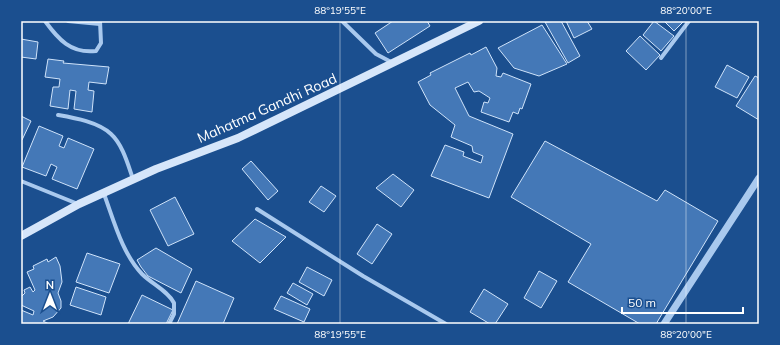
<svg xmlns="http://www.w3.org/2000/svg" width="780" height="345" viewBox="0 0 780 345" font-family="Mulish,sans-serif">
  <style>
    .building { fill: #4478b7; stroke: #cfe3fa }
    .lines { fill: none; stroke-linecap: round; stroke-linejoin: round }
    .minor { stroke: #a9c9ee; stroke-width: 4 }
    .tertiary { stroke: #a9c9ee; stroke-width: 7 }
    .secondary { stroke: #d6e6fa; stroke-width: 8 }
    .ticks { fill: none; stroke: #fff; stroke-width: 1; stroke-opacity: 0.45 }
    .labels { text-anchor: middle; stroke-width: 3.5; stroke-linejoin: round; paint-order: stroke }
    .street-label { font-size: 14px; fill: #fff; stroke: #1b4f8f }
    .neatline { fill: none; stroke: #fff; stroke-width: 1.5 }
    .ticks-label { font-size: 10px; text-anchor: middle; fill: #fff }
  </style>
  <rect width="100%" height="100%" fill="#1b4f8f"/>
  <g class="building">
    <polygon points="393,21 427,21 430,26 388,53 375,33"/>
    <polygon points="561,21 580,56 568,63 545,22"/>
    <polygon points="566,21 587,21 592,29 574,38"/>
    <polygon points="654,21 674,36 661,51 643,35"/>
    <polygon points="664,21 684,21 674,31"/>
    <polygon points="542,25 567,64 539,76 514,68 498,48"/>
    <polygon points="640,36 660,55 646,70 626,51"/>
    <polygon points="21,39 38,42 36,59 21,57"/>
    <polygon points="486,47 497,68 496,76 501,77 503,73 531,84 522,109 520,108 518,114 513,112 509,122 481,112 484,102 488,103 490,98 479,91 474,92 468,82 455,88 469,116 513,134 489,198 431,176 445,145 464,152 463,156 481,163 483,156 473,152 472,146 451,137 455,125 430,105 418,82 431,75 430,73 470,53 471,55"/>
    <polygon points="48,59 64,61 63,63 109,67 106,84 89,82 88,90 94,91 92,112 74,109 76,91 70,90 68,109 50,106 53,87 59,87 60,79 45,77"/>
    <polygon points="727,65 749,77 737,98 715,87"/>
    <polygon points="755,76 759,78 759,120 736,106"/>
    <polygon points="21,116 31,121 22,140 21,139"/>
    <polygon points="39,126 63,136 59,146 64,148 68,138 94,149 77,189 52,179 57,167 51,164 46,176 22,167"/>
    <polygon points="545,141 657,201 665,190 718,221 656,324 640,324 568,282 591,244 511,197"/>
    <polygon points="251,161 278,191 268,200 242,169"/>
    <polygon points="393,174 414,190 401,207 376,188"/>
    <polygon points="321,186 336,196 324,212 309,202"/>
    <polygon points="175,197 194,234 168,246 150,210"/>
    <polygon points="255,219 286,237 260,263 232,241"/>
    <polygon points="377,224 392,234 372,264 357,254"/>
    <polygon points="156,248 192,269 181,293 148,276 141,267 137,260"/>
    <polygon points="87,253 120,264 109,293 76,282"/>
    <polygon points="56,257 60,266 62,282 58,293 61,301 61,308 53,317 43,321 49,324 21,324 21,310 33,315 34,311 21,305 21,297 25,293 24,290 30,287 33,292 35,290 27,272 34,269 33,266 47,259 48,262"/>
    <polygon points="307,267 332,280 324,296 299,282"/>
    <polygon points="539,271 557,281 541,308 524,298"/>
    <polygon points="196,281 234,298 223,324 177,324"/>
    <polygon points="293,283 313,294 307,305 287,293"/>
    <polygon points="76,287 106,297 101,315 70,305"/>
    <polygon points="484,289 508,304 495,324 490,324 470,312"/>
    <polygon points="142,295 173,310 166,324 128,324"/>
    <polygon points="281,296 310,309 304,322 274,309"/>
  </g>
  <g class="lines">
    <g class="minor">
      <path d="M 45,21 C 58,39 71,54 96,51 L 101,43 L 100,21"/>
      <polyline points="68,21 100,24"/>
      <polyline points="342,21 376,54 393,63"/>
      <polyline points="661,58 689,21"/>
      <path d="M 58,115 C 75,118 98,122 111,134 C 123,145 128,165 133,179"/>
      <polyline points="21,181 78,204"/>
      <path d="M 104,194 C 114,221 122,253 142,274 C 152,284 168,291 174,303 L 174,314 L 169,324"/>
      <polyline points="257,209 363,276 446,324"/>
    </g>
    <polyline class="tertiary" points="664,324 759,178"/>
    <polyline class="secondary" points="21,236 79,204 156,169 238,138 479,21"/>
  </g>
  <path class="ticks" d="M 340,21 L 340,324M 686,21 L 686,324"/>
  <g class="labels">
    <g class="street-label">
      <text transform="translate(267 108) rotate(-24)" y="5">Mahatma Gandhi Road</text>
    </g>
  </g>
  <rect width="780" height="345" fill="none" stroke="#1b4f8f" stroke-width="44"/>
  <g transform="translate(50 295)" stroke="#1b4f8f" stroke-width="3" paint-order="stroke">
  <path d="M0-3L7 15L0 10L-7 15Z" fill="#ffffff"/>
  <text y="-6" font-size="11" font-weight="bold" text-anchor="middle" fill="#ffffff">N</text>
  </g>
  <path d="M622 307v6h121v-6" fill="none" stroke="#ffffff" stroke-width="2"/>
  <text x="628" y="307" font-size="12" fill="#ffffff" stroke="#1b4f8f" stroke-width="3" paint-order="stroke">50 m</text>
  <rect x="22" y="22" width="736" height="301" class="neatline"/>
  <g class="ticks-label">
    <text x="340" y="14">88°19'55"E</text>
    <text x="686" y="14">88°20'00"E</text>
    <text x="340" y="338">88°19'55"E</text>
    <text x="686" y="338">88°20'00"E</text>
  </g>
</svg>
